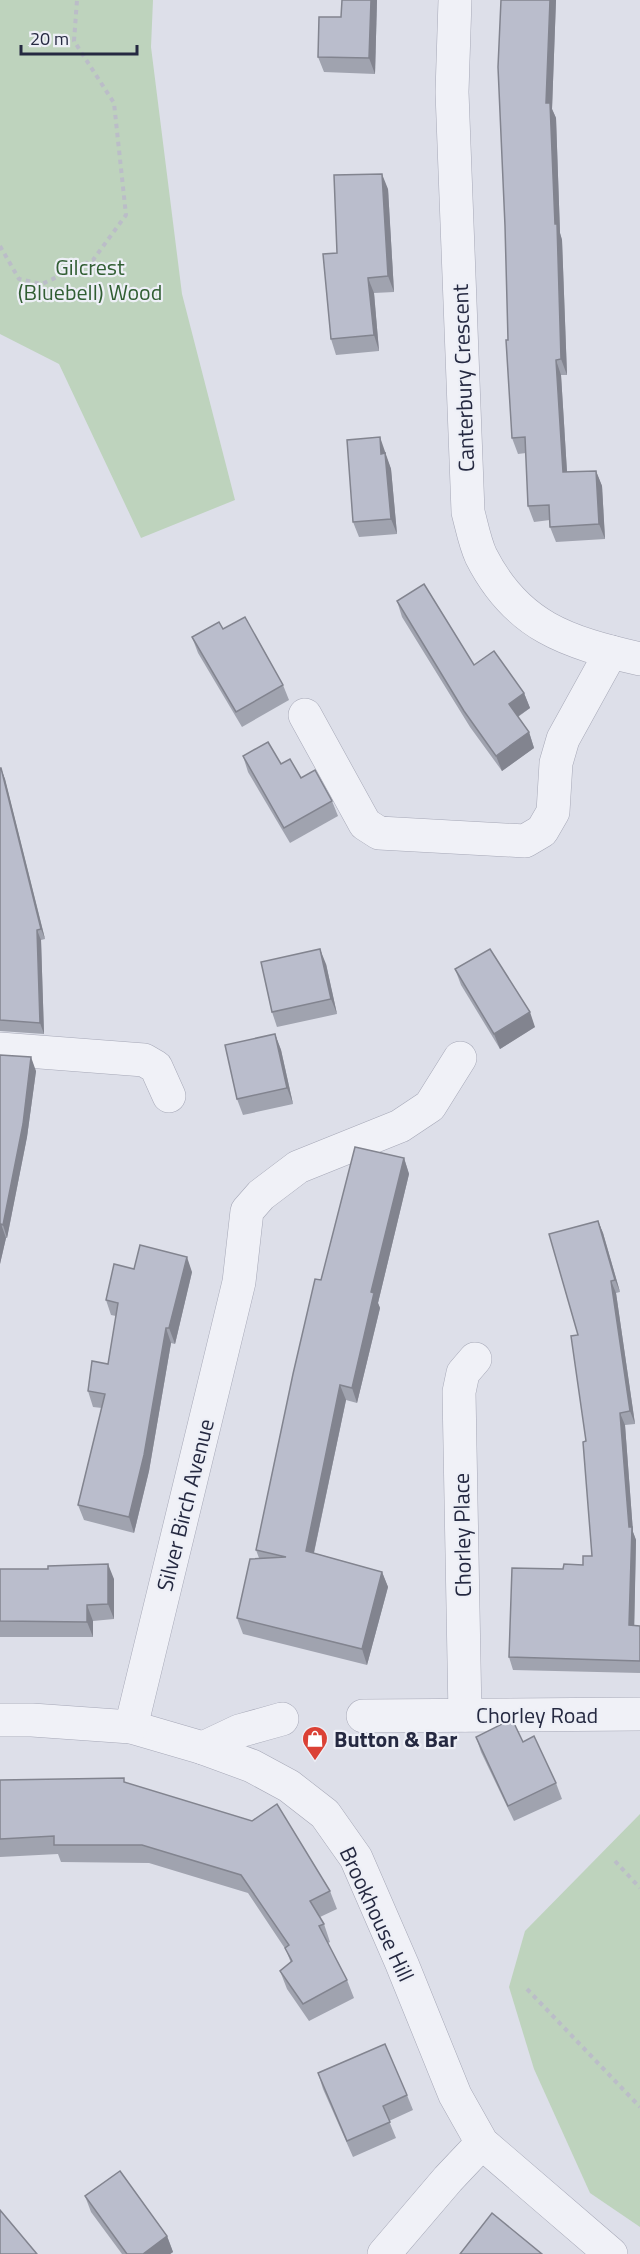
<svg xmlns="http://www.w3.org/2000/svg" width="640" height="2254" viewBox="0 0 640 2254" font-family="'Titillium Web',sans-serif">
  <style>
    .green { fill: #bed3bd }
    .lines { fill: none; stroke-linecap: round; stroke-linejoin: round }
    .minor-casing { stroke: #a6a8b7; stroke-width: 34 }
    .path { stroke: #bbbdc8; stroke-width: 4; stroke-dasharray: 4.5 4.5; stroke-linecap: butt }
    .minor { stroke: #f0f1f7; stroke-width: 33 }
    .wall { fill: #a0a3af }
    .shaded-wall { fill: #82848f }
    .building { fill: #babdcc; stroke: #82848f; stroke-width: 1.5 }
    .labels { text-anchor: middle; stroke-width: 4.5; stroke-linejoin: round; paint-order: stroke }
    .park-label { font-size: 22px; fill: #315e33; stroke: #edeff6 }
    .street-label { font-size: 22px; fill: #252941; stroke: #edeff6 }
    .poi-label { font-size: 22px; font-weight: bold; fill: #252941; stroke: #edeff6; text-anchor: start }
  </style>
  <rect width="100%" height="100%" fill="#dddfe9"/>
  <g class="green">
    <polygon points="0,0 153,0 151,47 182,294 235,500 141,538 59,364 0,334"/>
    <polygon points="640,1814 640,2227 590,2193 534,2069 509,1987 525,1931"/>
  </g>
  <g class="lines">
    <defs>
      <g id="minor">
        <path d="M 455,0 L 452,92 L 468,512 C 472,527 475,543 481,556 C 517,627 567,642 640,659"/>
        <polyline points="305,715 365,824 379,833 525,841 542,831 553,812 556,763 563,739 611,652"/>
        <polyline points="0,1049 144,1060 156,1067 169,1096"/>
        <polyline points="465,1715 459,1392 463,1373 475,1359"/>
        <polyline points="363,1716 640,1714"/>
        <polyline points="0,1720 32,1720 131,1727 203,1748 252,1766 289,1786 325,1814 356,1858 402,1964 455,2095 482,2143 611,2254"/>
        <polyline points="131,1727 239,1282 247,1211 261,1195 298,1167 400,1126 430,1106 460,1058"/>
        <polyline points="203,1748 239,1731 282,1719"/>
        <polyline points="384,2254 448,2179 482,2143"/>
      </g>
    </defs>
    <use href="#minor" class="minor-casing"/>
    <g class="path">
      <polyline points="0,246 19,279 42,284 93,260 126,215 114,103 74,41 77,0"/>
      <polyline points="615,1861 640,1888"/>
      <polyline points="527,1989 640,2107"/>
    </g>
    <use href="#minor" class="minor"/>
  </g>
  <g class="wall">
    <polygon points="377,0 375,74 324,72 318,57 341,17"/>
    <polygon points="501,0 556,0 552,109 556,118 560,233 562,240 567,375 561,375 567,472 596,471 602,486 605,539 556,542 550,527 550,520 534,522 528,506 526,453 518,454 512,438 508,340"/>
    <polygon points="388,189 394,292 374,293 379,351 336,355 331,339 337,253"/>
    <polygon points="386,452 386,456 391,469 397,534 359,537 353,522"/>
    <polygon points="397,601 474,665 524,693 530,708 518,717 529,732 534,748 502,771 470,727 402,617"/>
    <polygon points="223,629 283,685 289,700 242,727 198,653 192,637"/>
    <polygon points="243,756 281,764 332,801 338,816 290,843 248,772"/>
    <polygon points="0,768 5,779 45,939 41,940 44,1034 0,1031"/>
    <polygon points="326,964 337,1014 277,1027 272,1012"/>
    <polygon points="455,969 535,1027 500,1049 461,985"/>
    <polygon points="275,1034 281,1050 293,1104 243,1115 237,1099"/>
    <polygon points="0,1055 36,1071 27,1137 7,1238 6,1238 0,1264"/>
    <polygon points="404,1158 409,1174 378,1303 380,1308 357,1403 346,1400 314,1553 382,1572 388,1587 367,1665 243,1634 237,1618 259,1558 256,1550 321,1280"/>
    <polygon points="598,1221 603,1233 620,1292 616,1293 635,1424 625,1425 633,1532 636,1540 634,1626 640,1626 640,1673 513,1670 509,1657 563,1569 583,1565 592,1556 586,1441 578,1335"/>
    <polygon points="134,1269 192,1272 175,1344 171,1343 149,1471 134,1533 84,1520 78,1505 102,1408 93,1407 88,1391 108,1364 116,1316 111,1315 106,1300"/>
    <polygon points="0,1569 114,1579 114,1619 93,1621 93,1637 0,1637"/>
    <polygon points="476,1737 523,1742 556,1783 562,1799 514,1821 481,1752"/>
    <polygon points="0,1780 126,1783 330,1891 337,1909 320,1917 324,1924 330,1942 328,1943 347,1980 354,1998 309,2021 287,1989 280,1971 291,1963 286,1950 248,1893 149,1863 61,1862 58,1854 0,1857"/>
    <polygon points="318,2073 407,2095 413,2110 389,2121 396,2138 353,2157 323,2089"/>
    <polygon points="85,2196 167,2236 173,2252 170,2254 122,2254 91,2212"/>
  </g>
  <g class="shaded-wall">
    <polygon points="371,0 377,0 375,74 369,58"/>
    <polygon points="550,0 556,0 552,109 556,118 560,233 562,240 567,375 561,359 555,224 546,103"/>
    <polygon points="382,174 388,189 394,292 388,276"/>
    <polygon points="368,278 374,293 379,351 374,335"/>
    <polygon points="556,360 561,375 568,488 563,472"/>
    <polygon points="380,437 391,469 397,534 391,519 381,454"/>
    <polygon points="596,471 602,486 605,539 599,524"/>
    <polygon points="524,693 530,708 514,719 509,704"/>
    <polygon points="529,732 534,748 502,771 496,756"/>
    <polygon points="1,768 5,779 45,939 41,929"/>
    <polygon points="37,930 41,940 44,1034 40,1023"/>
    <polygon points="320,949 326,964 337,1014 331,999"/>
    <polygon points="530,1012 535,1027 500,1049 494,1034"/>
    <polygon points="275,1034 281,1050 293,1104 287,1088"/>
    <polygon points="31,1057 36,1071 27,1137 7,1238 3,1225"/>
    <polygon points="404,1158 409,1174 378,1303 380,1308 357,1403 352,1388 371,1292"/>
    <polygon points="598,1221 603,1233 620,1292 615,1280"/>
    <polygon points="1,1224 6,1238 0,1264 0,1228"/>
    <polygon points="187,1257 192,1272 175,1344 169,1328"/>
    <polygon points="611,1281 616,1293 635,1424 630,1411"/>
    <polygon points="166,1328 171,1343 149,1471 134,1533 129,1517"/>
    <polygon points="340,1385 346,1400 311,1566 306,1551"/>
    <polygon points="620,1413 625,1425 633,1532 636,1540 634,1638 629,1625 629,1527"/>
    <polygon points="108,1564 114,1579 114,1619 108,1604"/>
    <polygon points="382,1572 388,1587 367,1665 362,1649"/>
    <polygon points="87,1605 93,1621 93,1637 87,1622"/>
    <polygon points="167,2236 173,2252 170,2254 143,2254"/>
  </g>
  <g class="building">
    <polygon points="342,0 371,0 369,58 318,57 319,17 341,17"/>
    <polygon points="501,0 550,0 546,103 550,103 555,224 557,224 561,359 556,360 563,472 596,471 599,524 550,527 549,505 528,506 525,437 512,438 506,340 508,340 505,226 498,67"/>
    <polygon points="382,174 388,276 368,278 374,335 331,339 323,254 337,253 334,175"/>
    <polygon points="380,437 381,454 385,453 391,519 353,522 347,440"/>
    <polygon points="424,584 474,665 494,651 524,693 509,704 529,732 496,756 464,711 397,601"/>
    <polygon points="245,617 283,685 236,712 192,637 219,622 223,629"/>
    <polygon points="268,742 281,764 290,759 301,778 315,770 332,801 284,828 243,756"/>
    <polygon points="0,768 1,768 41,929 37,930 40,1023 0,1020"/>
    <polygon points="320,949 331,999 272,1012 261,962"/>
    <polygon points="490,949 530,1012 494,1034 455,969"/>
    <polygon points="275,1034 287,1088 237,1099 225,1045"/>
    <polygon points="0,1055 31,1057 23,1124 3,1225 1,1224 0,1228"/>
    <polygon points="355,1147 404,1158 371,1292 374,1293 352,1388 340,1385 306,1551 382,1572 362,1649 237,1618 250,1559 286,1557 256,1550 293,1374 315,1279 321,1280"/>
    <polygon points="598,1221 615,1280 611,1281 630,1411 620,1413 629,1527 632,1527 629,1625 640,1626 640,1661 509,1657 512,1568 563,1569 564,1564 583,1565 583,1556 592,1556 583,1442 586,1441 571,1336 578,1335 549,1234"/>
    <polygon points="140,1245 187,1257 169,1328 166,1328 144,1455 129,1517 78,1505 105,1394 88,1391 92,1361 108,1364 118,1303 106,1300 114,1264 134,1269"/>
    <polygon points="108,1564 108,1604 87,1605 87,1622 0,1621 0,1569 48,1569 48,1566"/>
    <polygon points="512,1719 523,1742 534,1736 556,1783 508,1806 476,1737"/>
    <polygon points="124,1778 124,1782 252,1821 277,1804 330,1891 310,1901 324,1924 319,1926 347,1980 303,2004 280,1971 292,1961 285,1948 289,1945 241,1875 142,1845 54,1845 54,1836 0,1839 0,1780"/>
    <polygon points="385,2044 407,2095 383,2106 390,2122 347,2141 318,2073"/>
    <polygon points="120,2171 167,2236 143,2254 127,2254 85,2196"/>
    <polygon points="0,2210 37,2254 0,2254"/>
    <polygon points="492,2213 542,2254 460,2254"/>
  </g>
  <defs>
    <symbol id="shop-pin" viewBox="-11 -11 22 30"><path d="M0 17L-7.5 6A9.5 9.5 0 1 1 7.5 6Z" fill="#db4135" stroke="#edeff6"/><path d="M-5-2.5h2.3a2.7 3.5 0 0 1 5.4 0H5L5.5 6h-11ZM-1.5-2.5h3a1.5 2.3 0 0 0-3 0Z" fill="#fff"/></symbol>
  </defs>
  <g fill-rule="evenodd">
    <use href="#shop-pin" x="300" y="1724" width="30" height="40"/>
  </g>
  <g class="labels">
    <g class="park-label">
      <text x="90" y="275">Gilcrest<tspan x="90" dy="25">(Bluebell) Wood</tspan></text>
    </g>
    <g class="street-label">
      <text transform="translate(463 378) rotate(-92)" y="8">Canterbury Crescent</text>
      <text transform="translate(185 1505) rotate(-76)" y="8">Silver Birch Avenue</text>
      <text transform="translate(462 1535) rotate(-91)" y="8">Chorley Place</text>
      <text x="537" y="1723">Chorley Road</text>
      <text transform="translate(377 1914) rotate(65)" y="8">Brookhouse Hill</text>
    </g>
    <g class="poi-label">
      <text x="334" y="1747">Button &amp; Bar</text>
    </g>
  </g>
  <path d="M21 45v9h116v-9" fill="none" stroke="#252941" stroke-width="3"/>
  <text x="30" y="45" font-size="18" fill="#252941" stroke="#edeff6" stroke-width="4.5" paint-order="stroke">20 m</text>
</svg>
